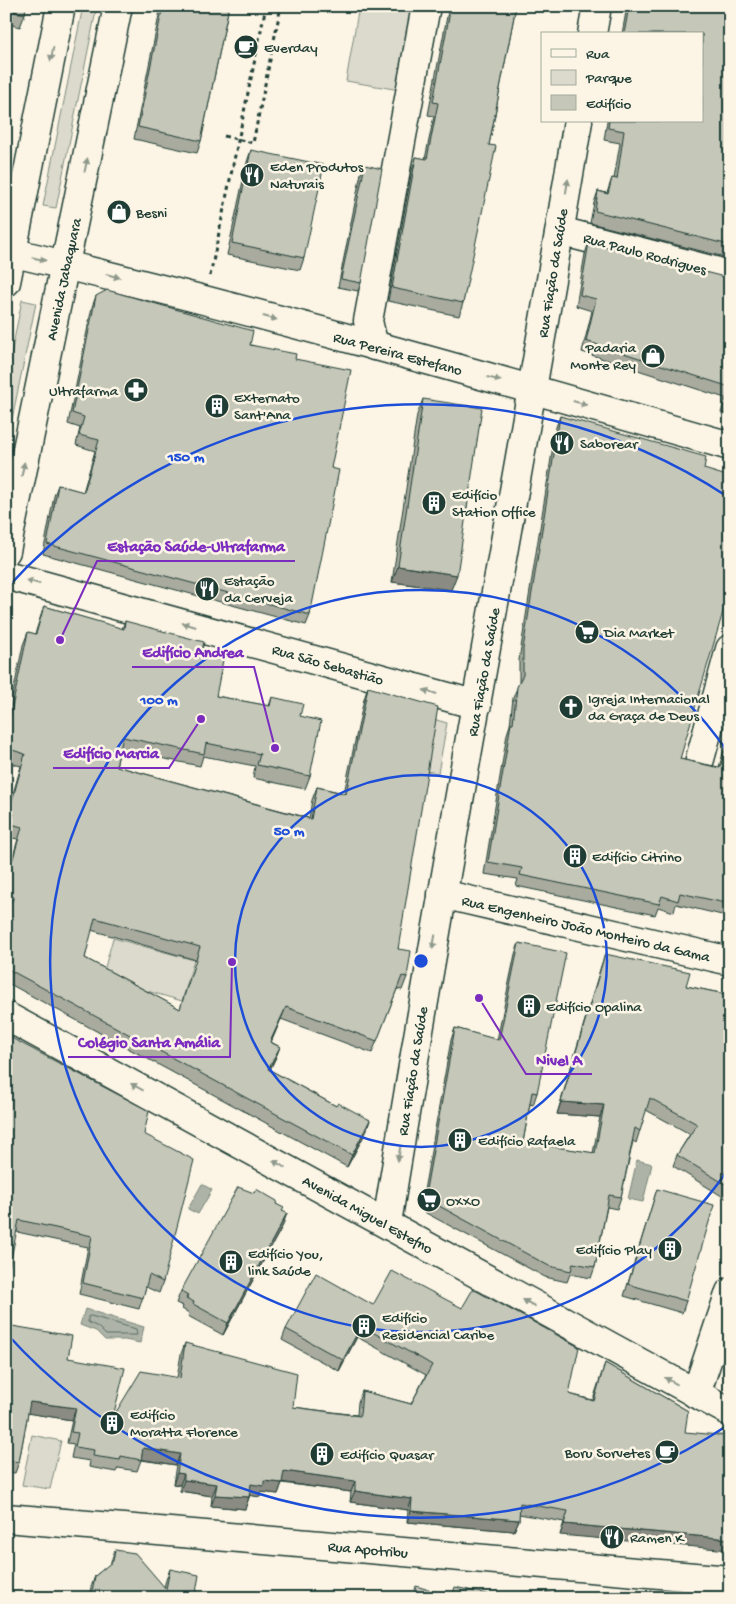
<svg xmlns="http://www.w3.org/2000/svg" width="736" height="1604" viewBox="0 0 736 1604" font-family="'Gochi Hand',sans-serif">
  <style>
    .green { fill: #dcdacc; stroke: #7e8c80 }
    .water { fill: #aeb3a7; stroke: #758479 }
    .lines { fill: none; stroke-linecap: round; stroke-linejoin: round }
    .shore { stroke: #586c62; stroke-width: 1 }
    .minor-casing { stroke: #1f3d34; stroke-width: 31 }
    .major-casing { stroke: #1f3d34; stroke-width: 31 }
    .path { stroke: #1f3d34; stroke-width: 3; stroke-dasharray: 4 4; stroke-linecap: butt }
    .minor { stroke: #fcf5e5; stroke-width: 28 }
    .major { stroke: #fcf5e5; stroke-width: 28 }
    .wall { fill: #a9ab9f; stroke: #1f3d34; fill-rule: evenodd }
    .shaded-wall { fill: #8a8b82; stroke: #1f3d34 }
    .building { fill: #c5c7b9; stroke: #1f3d34; fill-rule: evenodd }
    .oneway { fill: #8e998c }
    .ring { fill: none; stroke: #1d4ed8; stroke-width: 2.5 }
    .labels { text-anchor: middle; stroke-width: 5; stroke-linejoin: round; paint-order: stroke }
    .poi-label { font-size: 15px; fill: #1f3d34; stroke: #fcf5e5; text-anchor: start }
    .street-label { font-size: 15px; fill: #1f3d34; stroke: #fcf5e5 }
    .centre { fill: #1d4ed8; stroke: #fcf5e5; stroke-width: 2.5 }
    .ring-label { font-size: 15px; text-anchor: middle; font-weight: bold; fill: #1d4ed8; stroke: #fcf5e5; stroke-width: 5; stroke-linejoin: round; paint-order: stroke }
    .leader { fill: none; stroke: #7b2cbf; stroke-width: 2 }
    .callout-dot { fill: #7b2cbf; stroke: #fcf5e5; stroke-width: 2 }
    .callout-label { font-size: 16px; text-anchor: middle; font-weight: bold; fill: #7b2cbf; stroke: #fcf5e5; stroke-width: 5; stroke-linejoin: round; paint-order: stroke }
  </style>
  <rect width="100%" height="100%" fill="#fcf5e5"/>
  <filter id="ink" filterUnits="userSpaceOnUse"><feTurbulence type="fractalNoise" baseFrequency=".02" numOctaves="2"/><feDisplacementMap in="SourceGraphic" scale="10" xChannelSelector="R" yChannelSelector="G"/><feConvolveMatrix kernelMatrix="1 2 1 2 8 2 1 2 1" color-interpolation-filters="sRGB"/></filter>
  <g filter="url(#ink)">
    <g class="green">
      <polygon points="83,6 97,6 56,208 43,206"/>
      <polygon points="359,6 421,6 406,91 346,81"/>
      <polygon points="22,300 36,303 6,448 6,380"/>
      <polygon points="433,719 447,723 438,773 425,771"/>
      <polygon points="113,938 194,960 182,1001 102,978"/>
      <polygon points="32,1435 61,1441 50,1489 22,1485"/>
    </g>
    <g class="water">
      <polygon points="637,1160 652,1164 643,1202 628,1199"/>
      <polygon points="202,1184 212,1190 198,1214 188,1209"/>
      <polygon points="85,1309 144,1327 140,1343 125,1340 105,1340 96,1331 80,1325"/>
    </g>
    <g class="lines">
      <polygon class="shore" points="91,1316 136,1329 137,1335 106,1335 98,1327 88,1322 88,1317"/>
      <defs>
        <g id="minor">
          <polyline points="592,34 597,6"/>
          <polyline points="560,231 730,275"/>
          <path d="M 6,251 C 249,308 490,377 730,446"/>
          <polyline points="374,346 368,321 426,6"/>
          <polyline points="6,575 477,705"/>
          <polyline points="700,759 730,649"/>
          <polyline points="442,894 730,961"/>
          <polyline points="6,1016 730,1412"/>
          <path d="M 387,1223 C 446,855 517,489 578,121"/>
          <polyline points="696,1394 730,1292"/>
          <polyline points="6,1518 730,1580"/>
        </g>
        <g id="major">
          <polyline points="6,282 61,6"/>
          <polyline points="6,551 118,6"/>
        </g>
      </defs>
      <use href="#minor" class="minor-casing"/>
      <use href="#major" class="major-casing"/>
      <g class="path">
        <polyline points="224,136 253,143 281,6"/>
        <polyline points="210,276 266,6"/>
      </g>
      <use href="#minor" class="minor"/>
      <use href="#major" class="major"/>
    </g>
    <g class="wall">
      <polygon points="6,6 25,14 20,27 8,24"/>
      <polygon points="161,6 229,6 201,141 197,153 134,139"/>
      <polygon points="449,6 516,6 489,145 463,303 459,316 388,301 412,170 416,157 425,159 434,116 428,115"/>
      <polygon points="627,6 730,6 730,255 726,254 725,257 590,223 594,203 598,191 607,193 612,178 614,179 620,143 604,140 607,121 702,121 702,34 622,34"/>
      <polygon points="251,150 304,258 300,270 227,255 247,162"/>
      <polygon points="365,165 361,283 358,291 338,287 361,173"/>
      <polygon points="589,242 730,281 730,415 721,413 725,398 582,352 592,311 576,306 585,254"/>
      <polygon points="96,296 295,359 331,468 310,615 306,625 43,554 54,496 58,485 83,492 95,451 76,445 80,428 68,424 92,307"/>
      <polygon points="423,399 451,590 392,582 417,415"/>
      <polygon points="560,416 704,469 680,759 719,767 730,730 730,917 676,904 674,912 658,907 655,915 516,886 518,879 484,874 507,734 510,725 513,698 519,683 519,660 556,427"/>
      <path d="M 44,606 L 122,629 L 125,621 L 201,655 L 216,696 L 269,706 L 272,697 L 300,716 L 310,776 L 305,789 L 253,778 L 255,766 L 203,756 L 200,766 L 120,750 L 116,766 L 309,818 L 312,800 L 317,787 L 344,793 L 364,699 L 368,687 L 398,949 L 407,977 L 402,990 L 397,989 L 372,1053 L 281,1019 L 271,1042 L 280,1047 L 275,1059 L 270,1070 L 336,1106 L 370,1120 L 366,1132 L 347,1167 L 6,982 L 6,911 L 7,909 L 6,909 L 6,880 L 18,839 L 7,837 L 10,826 L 6,825 L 6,818 L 21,766 L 6,762 L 6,727 L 23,645 L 28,632 L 35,634 ZM 91,930 L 196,960 L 180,1009 L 85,958 Z"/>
      <polygon points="519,943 537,1093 533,1105 530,1104 523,1142 593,1153 600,1117 557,1114 601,966 605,954 686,986 730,995 730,1201 673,1166 677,1155 690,1134 646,1110 636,1143 633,1141 621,1197 617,1209 607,1207 595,1267 591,1278 570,1274 567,1282 545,1277 426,1213 421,1207 451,1040 455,1028 497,1040 515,954"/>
      <polygon points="6,1035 144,1134 163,1282 159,1293 146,1287 139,1309 79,1294 88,1247 17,1232"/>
      <polygon points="657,1189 686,1301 682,1313 624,1296 653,1202"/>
      <polygon points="276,1204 282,1211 283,1225 223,1335 188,1316 189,1313 182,1309 183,1306 176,1303 181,1291"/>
      <polygon points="373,1305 569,1394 593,1400 605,1363 688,1411 560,1535 564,1522 519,1514 519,1520 514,1531 407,1522 408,1510 350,1502 351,1492 282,1483 278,1494 261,1492 260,1497 250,1495 245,1509 211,1506 212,1496 180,1491 180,1485 173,1484 176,1465 141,1460 137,1471 118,1468 116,1472 89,1467 90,1461 71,1458 74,1444 67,1443 72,1420 28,1413 19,1462 15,1473 6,1472 6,1325 68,1358 113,1417 177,1378 181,1354 185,1343 293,1407 357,1415 358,1402 362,1391 411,1404 426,1375 357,1337 339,1371 282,1340 286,1329"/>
      <polygon points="115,1550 164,1587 166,1580 170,1569 195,1598 89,1598 91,1587 95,1576 110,1564"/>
    </g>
    <g class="shaded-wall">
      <polygon points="398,566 457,575 451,590 392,582"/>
      <polygon points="286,1007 281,1019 266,1054 270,1042"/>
      <polygon points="280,1047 275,1059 263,1082 268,1069"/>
      <polygon points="561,1102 604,1105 600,1117 557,1114"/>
      <polygon points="370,1120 366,1132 347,1167 352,1155"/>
      <polygon points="287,1213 283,1225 223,1335 228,1323"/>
      <polygon points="361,1326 357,1337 339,1371 343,1360"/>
      <polygon points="30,1402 76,1408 72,1420 26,1413"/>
      <polygon points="143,1448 180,1454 176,1465 139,1459"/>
      <polygon points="284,1471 355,1481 351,1492 280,1482"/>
      <polygon points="177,1473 184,1474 180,1485 173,1484"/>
      <polygon points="184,1480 217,1484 212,1496 180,1491"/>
      <polygon points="264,1481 282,1483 278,1494 261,1492 260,1497 247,1495 251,1484"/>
      <polygon points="355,1491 412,1499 408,1510 350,1502"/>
      <polygon points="215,1495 249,1497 245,1509 211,1506"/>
      <polygon points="411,1511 519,1520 514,1531 407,1522"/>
      <polygon points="564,1524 730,1539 730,1550 560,1535"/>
    </g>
    <g class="building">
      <polygon points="6,6 26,6 25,14 11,11 6,35"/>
      <polygon points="163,6 229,6 201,141 138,127"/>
      <polygon points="451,6 516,6 489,145 496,146 463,303 392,288 416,157 427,159 438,103 433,102"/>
      <polygon points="629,6 730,6 730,242 729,245 595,211 598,191 608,194 612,178 617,179 624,131 608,128 609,121 702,121 702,34 624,34"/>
      <polygon points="251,150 324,165 304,258 232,243"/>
      <polygon points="365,165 382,169 361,283 341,279"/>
      <polygon points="589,242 728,278 728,280 730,281 730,402 725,401 730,387 586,341 596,299 580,295"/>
      <polygon points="107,290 253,331 250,345 296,354 295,359 351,370 331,468 339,470 310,615 47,544 58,485 84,492 99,440 79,435 84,417 72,413 96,296"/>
      <polygon points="423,399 482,408 457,575 398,566"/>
      <polygon points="560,416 706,457 704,469 730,477 730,588 680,759 720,768 730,733 730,904 680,893 678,901 662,896 659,904 520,875 522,868 488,862 511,723 513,723 517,687 523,675 523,649"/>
      <path d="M 44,606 L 124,629 L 125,621 L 204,642 L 201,655 L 223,660 L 216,696 L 270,706 L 272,697 L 303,704 L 300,716 L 321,721 L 310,776 L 257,765 L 260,754 L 206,743 L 204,754 L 123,737 L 116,766 L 311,819 L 317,787 L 346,794 L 368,687 L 438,707 L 398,949 L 411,951 L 407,977 L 402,976 L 377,1041 L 286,1007 L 270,1042 L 280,1047 L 268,1069 L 336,1106 L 338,1103 L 370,1120 L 352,1155 L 6,968 L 6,911 L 14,897 L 6,895 L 6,883 L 22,827 L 11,824 L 14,814 L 9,812 L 25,754 L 6,748 L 6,736 L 28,632 L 36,634 ZM 95,918 L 200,947 L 180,1009 L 85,958 Z"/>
      <polygon points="519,943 566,953 537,1093 532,1092 523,1142 595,1153 604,1105 561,1102 605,954 690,972 686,986 730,995 730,1187 677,1155 697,1124 650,1098 640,1131 635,1128 621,1197 609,1195 595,1267 573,1263 571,1271 549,1266 430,1201 425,1195 455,1028 499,1040"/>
      <polygon points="6,1035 149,1111 144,1134 194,1160 163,1282 149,1275 143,1298 83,1283 92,1236 19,1220 6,1283"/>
      <polygon points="238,1187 254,1193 256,1189 277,1201 276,1204 284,1208 282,1211 287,1213 228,1323 193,1304 194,1302 186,1298 188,1295 181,1291"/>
      <polygon points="657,1189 714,1205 686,1301 628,1284"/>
      <polygon points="392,1271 462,1308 473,1289 579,1347 569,1394 594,1401 605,1363 688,1411 685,1432 730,1436 730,1539 564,1524 568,1511 520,1503 519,1520 411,1511 412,1499 355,1491 355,1481 284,1471 282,1483 264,1481 264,1486 251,1484 249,1497 215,1495 217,1484 184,1480 184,1474 177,1473 180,1454 143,1448 141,1460 121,1456 120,1460 93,1456 94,1450 75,1447 78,1433 71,1432 76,1408 30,1402 19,1462 6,1460 6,1325 72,1336 68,1358 125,1368 113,1417 141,1371 180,1378 185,1343 297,1373 293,1407 360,1416 362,1391 411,1404 432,1365 422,1359 361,1326 343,1360 286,1329 316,1273 373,1305"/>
      <polygon points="115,1550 135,1553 166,1589 170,1569 199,1575 195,1598 91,1598 95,1576 113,1561"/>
      <polygon points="416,1586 452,1597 455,1587 504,1598 413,1598"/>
      <polygon points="546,1592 567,1598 544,1598"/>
      <polygon points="520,1594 535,1598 519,1598"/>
    </g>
    <defs><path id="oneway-solid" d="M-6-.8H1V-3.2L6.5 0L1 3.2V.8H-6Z" transform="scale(1.25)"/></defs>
    <g class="oneway">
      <use href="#oneway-solid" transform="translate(52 54) rotate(101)"/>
      <use href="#oneway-solid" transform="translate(86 165) rotate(-78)"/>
      <use href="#oneway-solid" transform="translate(567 186) rotate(-81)"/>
      <use href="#oneway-solid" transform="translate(39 259) rotate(13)"/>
      <use href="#oneway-solid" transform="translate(113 276) rotate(15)"/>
      <use href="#oneway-solid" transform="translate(270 318) rotate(15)"/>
      <use href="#oneway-solid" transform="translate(494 379) rotate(15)"/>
      <use href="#oneway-solid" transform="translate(580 403) rotate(16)"/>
      <use href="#oneway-solid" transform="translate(23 469) rotate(-79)"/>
      <use href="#oneway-solid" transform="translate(33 582) rotate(-165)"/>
      <use href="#oneway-solid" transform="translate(189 625) rotate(-164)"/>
      <use href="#oneway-solid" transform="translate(430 692) rotate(-164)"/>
      <use href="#oneway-solid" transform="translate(434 942) rotate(100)"/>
      <use href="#oneway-solid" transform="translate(137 1087) rotate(-151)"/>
      <use href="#oneway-solid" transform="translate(399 1154) rotate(100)"/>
      <use href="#oneway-solid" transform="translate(279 1164) rotate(-151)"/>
      <use href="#oneway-solid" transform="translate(529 1303) rotate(-151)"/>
      <use href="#oneway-solid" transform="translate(671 1381) rotate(-151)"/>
    </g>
  </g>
  <g class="ring">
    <circle cx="421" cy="961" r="186"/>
    <path d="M729 1168A371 371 0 1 1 729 754"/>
    <path d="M728 1425A557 557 0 0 1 7 1334M7 588A557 557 0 0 1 728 497"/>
  </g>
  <defs>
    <symbol id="cafe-disc" viewBox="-11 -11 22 22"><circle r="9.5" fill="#1f3d34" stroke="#fcf5e5"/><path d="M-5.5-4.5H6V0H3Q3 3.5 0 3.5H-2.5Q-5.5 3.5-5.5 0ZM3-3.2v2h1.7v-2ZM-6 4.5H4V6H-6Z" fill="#fff"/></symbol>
    <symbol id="restaurant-disc" viewBox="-11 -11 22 22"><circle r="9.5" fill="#1f3d34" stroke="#fcf5e5"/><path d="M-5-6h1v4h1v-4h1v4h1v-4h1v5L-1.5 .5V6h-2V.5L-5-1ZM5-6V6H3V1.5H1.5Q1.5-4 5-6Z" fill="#fff"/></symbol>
    <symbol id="shop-disc" viewBox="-11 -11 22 22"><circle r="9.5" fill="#1f3d34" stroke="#fcf5e5"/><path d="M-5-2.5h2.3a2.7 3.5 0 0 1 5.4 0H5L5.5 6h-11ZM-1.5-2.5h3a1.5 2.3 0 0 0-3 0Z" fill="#fff"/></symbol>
    <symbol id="pharmacy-disc" viewBox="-11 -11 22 22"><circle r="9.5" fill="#1f3d34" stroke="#fcf5e5"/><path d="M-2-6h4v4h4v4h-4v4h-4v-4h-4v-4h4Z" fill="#fff"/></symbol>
    <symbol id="building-disc" viewBox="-11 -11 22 22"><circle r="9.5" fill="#1f3d34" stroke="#fcf5e5"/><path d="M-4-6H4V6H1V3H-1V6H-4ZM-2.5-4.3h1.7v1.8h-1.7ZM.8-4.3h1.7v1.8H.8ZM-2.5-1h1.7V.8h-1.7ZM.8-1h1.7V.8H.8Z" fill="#fff"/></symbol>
    <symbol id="supermarket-disc" viewBox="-11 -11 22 22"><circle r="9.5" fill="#1f3d34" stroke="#fcf5e5"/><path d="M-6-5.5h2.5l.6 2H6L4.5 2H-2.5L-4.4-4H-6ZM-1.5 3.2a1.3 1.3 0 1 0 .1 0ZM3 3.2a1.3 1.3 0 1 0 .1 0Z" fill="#fff"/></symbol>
    <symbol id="church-disc" viewBox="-11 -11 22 22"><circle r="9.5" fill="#1f3d34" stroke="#fcf5e5"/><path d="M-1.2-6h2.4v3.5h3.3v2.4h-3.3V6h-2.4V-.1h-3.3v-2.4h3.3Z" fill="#fff"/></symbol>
  </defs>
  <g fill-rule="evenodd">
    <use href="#cafe-disc" x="232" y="33" width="28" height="28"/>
    <use href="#restaurant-disc" x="238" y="161" width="28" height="28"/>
    <use href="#shop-disc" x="105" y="198" width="28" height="28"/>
    <use href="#shop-disc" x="639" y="342" width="28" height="28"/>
    <use href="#pharmacy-disc" x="122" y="376" width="28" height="28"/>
    <use href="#building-disc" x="203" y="392" width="28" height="28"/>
    <use href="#restaurant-disc" x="548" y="429" width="28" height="28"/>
    <use href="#building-disc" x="420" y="489" width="28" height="28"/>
    <use href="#restaurant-disc" x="193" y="575" width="28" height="28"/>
    <use href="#supermarket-disc" x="573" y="618" width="28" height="28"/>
    <use href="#church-disc" x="557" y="693" width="28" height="28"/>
    <use href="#building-disc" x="561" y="842" width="28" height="28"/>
    <use href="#building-disc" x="515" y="992" width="28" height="28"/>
    <use href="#building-disc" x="446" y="1126" width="28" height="28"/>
    <use href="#supermarket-disc" x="415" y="1186" width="28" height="28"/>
    <use href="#building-disc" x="656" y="1235" width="28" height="28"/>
    <use href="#building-disc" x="217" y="1248" width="28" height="28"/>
    <use href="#building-disc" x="350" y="1312" width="28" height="28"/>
    <use href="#building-disc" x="98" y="1409" width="28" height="28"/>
    <use href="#cafe-disc" x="653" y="1438" width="28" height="28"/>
    <use href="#building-disc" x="308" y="1440" width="28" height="28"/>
    <use href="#restaurant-disc" x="598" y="1523" width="28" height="28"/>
  </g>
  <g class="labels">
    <g class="poi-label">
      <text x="264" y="52">Everday</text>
      <text x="270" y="171">Eden Produtos<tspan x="270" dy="17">Naturais</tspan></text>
      <text x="136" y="217">Besni</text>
      <text x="636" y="352" text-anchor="end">Padaria<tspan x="636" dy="17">Monte Rey</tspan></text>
      <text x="118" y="395" text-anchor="end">Ultrafarma</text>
      <text x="234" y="402">Externato<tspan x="234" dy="17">Sant'Ana</tspan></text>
      <text x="580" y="448">Saborear</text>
      <text x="452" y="499">Edifício<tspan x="452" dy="17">Station Office</tspan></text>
      <text x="224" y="585">Estação<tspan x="224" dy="17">da Cerveja</tspan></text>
      <text x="604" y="637">Dia Market</text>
      <text x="588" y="703">Igreja Internacional<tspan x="588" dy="17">da Graça de Deus</tspan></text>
      <text x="592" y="861">Edifício Citrino</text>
      <text x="546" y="1011">Edifício Opalina</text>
      <text x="478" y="1145">Edifício Rafaela</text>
      <text x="446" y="1205">OXXO</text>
      <text x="652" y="1254" text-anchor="end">Edifício Play</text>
      <text x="248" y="1258">Edifício You,<tspan x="248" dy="17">link Saúde</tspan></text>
      <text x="382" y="1322">Edifício<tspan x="382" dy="17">Residencial Caribe</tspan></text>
      <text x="130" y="1419">Edifício<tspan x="130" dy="17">Moratta Florence</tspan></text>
      <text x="650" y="1457" text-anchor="end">Boru Sorvetes</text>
      <text x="340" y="1459">Edifício Quasar</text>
      <text x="630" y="1542">Ramen K</text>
    </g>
    <g class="street-label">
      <text transform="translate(645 253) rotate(15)" y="5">Rua Paulo Rodrigues</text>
      <text transform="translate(552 273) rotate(-81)" y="5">Rua Fiação da Saúde</text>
      <text transform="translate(63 279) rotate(-78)" y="5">Avenida Jabaquara</text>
      <text transform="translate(398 353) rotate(15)" y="5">Rua Pereira Estefano</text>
      <text transform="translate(328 664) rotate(16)" y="5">Rua São Sebastião</text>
      <text transform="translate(483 672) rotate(-80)" y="5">Rua Fiação da Saúde</text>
      <text transform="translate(586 928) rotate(13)" y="5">Rua Engenheiro João Monteiro da Gama</text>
      <text transform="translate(412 1071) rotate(-81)" y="5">Rua Fiação da Saúde</text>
      <text transform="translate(368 1214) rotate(29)" y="5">Avenida Miguel Estefno</text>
      <text transform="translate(368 1549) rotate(5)" y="5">Rua Apotribu</text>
    </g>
  </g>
  <circle cx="421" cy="961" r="8" class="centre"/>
  <g class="ring-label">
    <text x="186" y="461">150 m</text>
    <text x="159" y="704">100 m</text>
    <text x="289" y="835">50 m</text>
  </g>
  <path class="leader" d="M60 640L97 561H295M275 748L254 667H132M201 719L169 768H53M232 962L230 1057H68M479 998L526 1074H592"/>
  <g class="callout-dot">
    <circle cx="60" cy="640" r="5"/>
    <circle cx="275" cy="748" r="5"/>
    <circle cx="201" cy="719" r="5"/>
    <circle cx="232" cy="962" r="5"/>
    <circle cx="479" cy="998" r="5"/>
  </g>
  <g class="callout-label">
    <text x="196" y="551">Estação Saúde-Ultrafarma</text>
    <text x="193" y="657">Edifício Andrea</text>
    <text x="111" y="758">Edifício Marcia</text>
    <text x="149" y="1047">Colégio Santa Amália</text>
    <text x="559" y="1065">Nivel A</text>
  </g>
  <rect width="736" height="1604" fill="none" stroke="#fcf5e5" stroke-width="25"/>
  <rect x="12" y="12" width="711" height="1579" fill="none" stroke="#1f3d34" stroke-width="2" filter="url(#ink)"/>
  <rect x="541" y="32" width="162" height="90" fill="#fcf5e5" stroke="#a4ab9e"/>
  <rect x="551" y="49" width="25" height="8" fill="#fcf5e5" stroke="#a4ab9e"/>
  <text x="586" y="58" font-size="15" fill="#1f3d34">Rua</text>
  <rect x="551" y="70" width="25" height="15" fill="#dcdacc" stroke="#a4ab9e"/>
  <text x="586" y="82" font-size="15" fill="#1f3d34">Parque</text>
  <rect x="551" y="95" width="25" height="15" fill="#c5c7b9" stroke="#a4ab9e"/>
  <text x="586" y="108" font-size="15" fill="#1f3d34">Edifício</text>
</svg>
